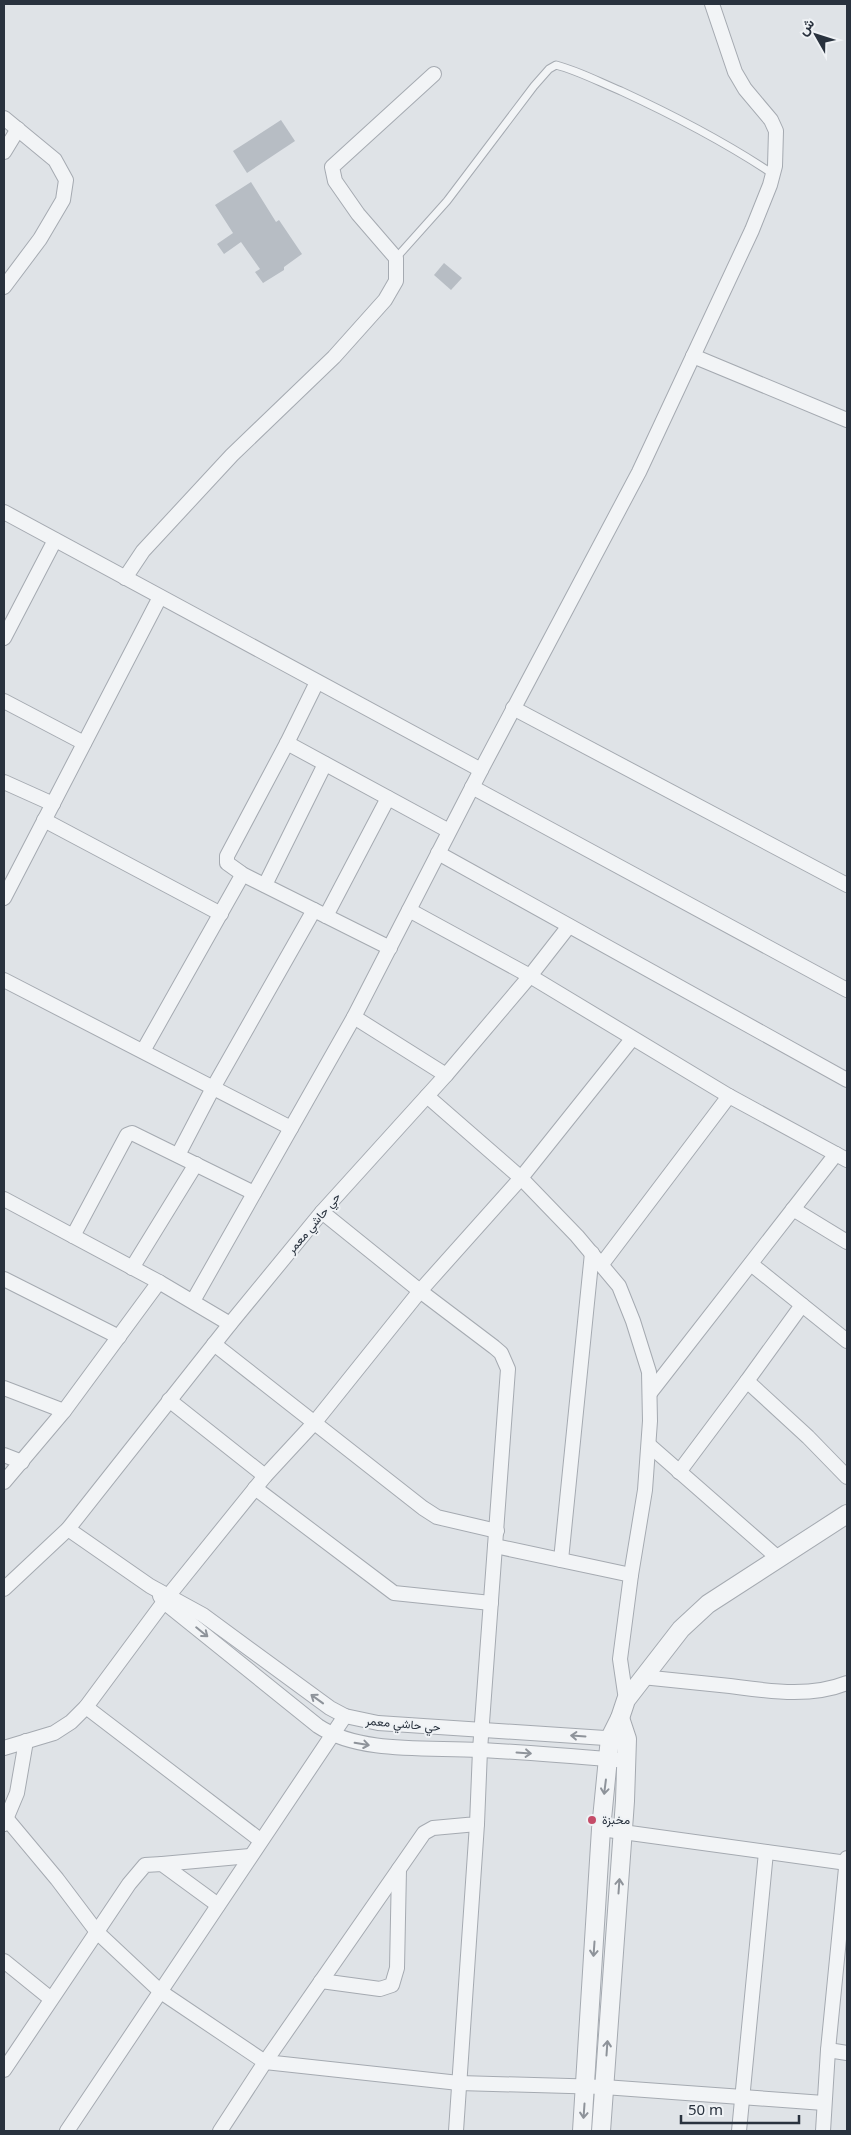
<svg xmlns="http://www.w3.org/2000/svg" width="851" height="2135" viewBox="0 0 851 2135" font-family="'Noto Sans',Vazirmatn,sans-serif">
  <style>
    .building { fill: #b7bdc4 }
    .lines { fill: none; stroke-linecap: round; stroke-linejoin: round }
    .service-casing { stroke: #a5aab1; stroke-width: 9 }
    .minor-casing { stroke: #a5aab1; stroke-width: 16 }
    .tertiary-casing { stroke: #a5aab1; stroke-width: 20 }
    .service { stroke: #f2f4f6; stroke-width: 7 }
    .minor { stroke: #f2f4f6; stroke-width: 14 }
    .tertiary { stroke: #f2f4f6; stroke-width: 18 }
    .oneway { stroke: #8e939a }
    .poi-dot { fill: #c54c68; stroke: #eff2f5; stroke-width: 2 }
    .labels { text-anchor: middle; stroke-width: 4; stroke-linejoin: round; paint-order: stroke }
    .street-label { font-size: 12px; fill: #29323e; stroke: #eff2f5 }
    .poi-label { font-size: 12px; fill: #29323e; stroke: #eff2f5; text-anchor: start }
  </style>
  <rect width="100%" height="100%" fill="#dfe3e7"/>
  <g class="building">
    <polygon points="281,120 295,141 247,173 233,151"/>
    <polygon points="251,182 276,222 279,220 302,254 284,267 284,270 263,283 255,272 260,269 241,242 224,254 217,244 233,233 215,205"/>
    <polygon points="444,263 462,278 451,290 434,275"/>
  </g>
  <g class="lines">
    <defs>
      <path id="service" d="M 396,258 L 447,201 L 534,86 L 549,69 L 556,65 C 579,71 599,82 621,91 C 673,115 725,142 773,174"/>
      <g id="minor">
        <polyline points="4,118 55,160 66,180 63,200 40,239 4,287"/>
        <polyline points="4,152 18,129"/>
        <polyline points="693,356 847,420"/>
        <polyline points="4,512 481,770 639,472 752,230 770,185 775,166 776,131 771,120 745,89 735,72 712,4"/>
        <polyline points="125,578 143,551 232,455 334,357 385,300 396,281 396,258 358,214 335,181 332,167 434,74"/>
        <polyline points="4,638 55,540"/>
        <polyline points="4,701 84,743"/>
        <polyline points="513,708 847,885"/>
        <polyline points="287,743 449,831"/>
        <polyline points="4,782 53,804"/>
        <polyline points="472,787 847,990"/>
        <polyline points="44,820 221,914"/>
        <polyline points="438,853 847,1080"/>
        <polyline points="242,874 390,948"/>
        <polyline points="265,885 325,764"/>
        <polyline points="4,898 160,597"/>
        <polyline points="409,910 530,976 729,1096 847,1160"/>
        <polyline points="326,916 388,798"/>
        <polyline points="4,980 291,1128"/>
        <polyline points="354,1017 446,1075"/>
        <polyline points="143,1051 240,879 241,873 227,863 227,856 287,743 317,682"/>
        <polyline points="427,1096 521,1178 577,1236 619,1286 633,1321 649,1372 650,1421 645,1490 631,1575 620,1659 626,1700"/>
        <polyline points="178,1155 213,1088 314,910"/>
        <polyline points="4,1199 159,1282 230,1324"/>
        <polyline points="793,1209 847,1242"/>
        <polyline points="73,1236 127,1135 132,1133 254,1193"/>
        <polyline points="602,1264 729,1096"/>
        <polyline points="751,1264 847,1341"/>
        <polyline points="132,1268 196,1164"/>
        <polyline points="4,1279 119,1337"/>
        <polyline points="193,1301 354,1017 481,770"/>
        <polyline points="802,1305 747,1381 808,1437 847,1477"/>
        <polyline points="214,1344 423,1508 437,1517 497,1531"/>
        <polyline points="4,1388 64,1411"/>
        <polyline points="650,1393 836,1154"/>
        <polyline points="169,1400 265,1476"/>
        <polyline points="649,1445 778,1558"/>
        <polyline points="4,1455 22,1462"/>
        <polyline points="679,1472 747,1381"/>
        <polyline points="4,1482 64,1411 159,1282"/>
        <polyline points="255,1488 394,1593 491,1603"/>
        <polyline points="68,1529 230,1324 322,1212 446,1075 530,976 569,926"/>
        <polyline points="495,1546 631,1575"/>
        <polyline points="561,1560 592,1253"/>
        <polyline points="4,1589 68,1529 150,1586 203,1615 330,1708 345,1716 378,1723 620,1739"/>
        <path d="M 160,1596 L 164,1602 L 318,1726 C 360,1754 429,1747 479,1750 C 525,1752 571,1756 617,1760"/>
        <path d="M 642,1677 C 672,1680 701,1683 730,1686 C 769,1691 809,1698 847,1683"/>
        <polyline points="86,1707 260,1840"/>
        <polyline points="4,1748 54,1733 71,1722 86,1707 169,1595 265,1476 315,1422 420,1291 521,1178 632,1039"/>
        <polyline points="6,1818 57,1879 97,1932 161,1992 265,2062 459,2083 604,2087 824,2103"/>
        <polyline points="4,1824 17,1793 26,1741"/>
        <polyline points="601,1829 847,1863"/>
        <polyline points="162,1864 250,1856"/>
        <polyline points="4,1961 51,1999"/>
        <polyline points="321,1981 380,1989 392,1985 397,1968 399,1869"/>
        <polyline points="828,2050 847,2053"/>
        <polyline points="4,2070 129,1884 145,1865 162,1864 218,1905"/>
        <polyline points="67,2131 345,1716"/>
        <polyline points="220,2131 265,2062 424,1833 433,1828 477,1824 480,1750 508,1369 501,1353 494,1347 420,1291 322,1212"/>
        <polyline points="456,2131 477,1824"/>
        <polyline points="739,2131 766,1852"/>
        <polyline points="823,2131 828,2050 847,1858"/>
      </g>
      <g id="tertiary">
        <polyline points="582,2131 601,1829 610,1738 620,1718 626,1700 681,1629 708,1604 847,1514"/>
        <polyline points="601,2131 625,1801 627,1739 620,1718"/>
      </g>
    </defs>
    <use href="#service" class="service-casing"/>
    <use href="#minor" class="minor-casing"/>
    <use href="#tertiary" class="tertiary-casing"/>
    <use href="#service" class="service"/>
    <use href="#minor" class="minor"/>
    <use href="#tertiary" class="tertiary"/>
  </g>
  <defs><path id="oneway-shaft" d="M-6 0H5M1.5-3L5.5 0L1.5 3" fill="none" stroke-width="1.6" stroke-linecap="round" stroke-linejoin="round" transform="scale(1.25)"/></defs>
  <g class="oneway">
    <use href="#oneway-shaft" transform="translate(202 1632) rotate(39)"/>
    <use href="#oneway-shaft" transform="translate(317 1699) rotate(-144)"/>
    <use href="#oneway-shaft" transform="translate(578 1736) rotate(-176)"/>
    <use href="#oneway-shaft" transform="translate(362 1744) rotate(9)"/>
    <use href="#oneway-shaft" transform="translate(524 1753) rotate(4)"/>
    <use href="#oneway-shaft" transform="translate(605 1787) rotate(97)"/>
    <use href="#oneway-shaft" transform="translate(619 1886) rotate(-86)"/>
    <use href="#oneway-shaft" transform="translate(594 1949) rotate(94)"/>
    <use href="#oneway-shaft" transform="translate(607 2048) rotate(-86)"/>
    <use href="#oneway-shaft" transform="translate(584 2111) rotate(94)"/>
  </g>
  <circle class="poi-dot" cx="592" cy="1820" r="5"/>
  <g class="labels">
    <g class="street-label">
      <text transform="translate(314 1223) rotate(-50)" y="4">حي حاشي معمر</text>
      <text transform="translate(403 1724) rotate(5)" y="4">حي حاشي معمر</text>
    </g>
    <g class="poi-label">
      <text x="602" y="1824">مخبزة</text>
    </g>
  </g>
  <rect width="851" height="2135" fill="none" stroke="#29323e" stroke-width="10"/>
  <g transform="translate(816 35) rotate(309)" stroke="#eff2f5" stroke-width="4" paint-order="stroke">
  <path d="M0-4L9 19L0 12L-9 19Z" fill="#29323e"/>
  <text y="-8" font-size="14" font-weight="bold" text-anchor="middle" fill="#29323e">ش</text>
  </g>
  <path d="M681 2115v8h118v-8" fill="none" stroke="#29323e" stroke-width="2.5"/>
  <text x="688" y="2115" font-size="15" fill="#29323e" stroke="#eff2f5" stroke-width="4" paint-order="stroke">50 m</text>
</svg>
